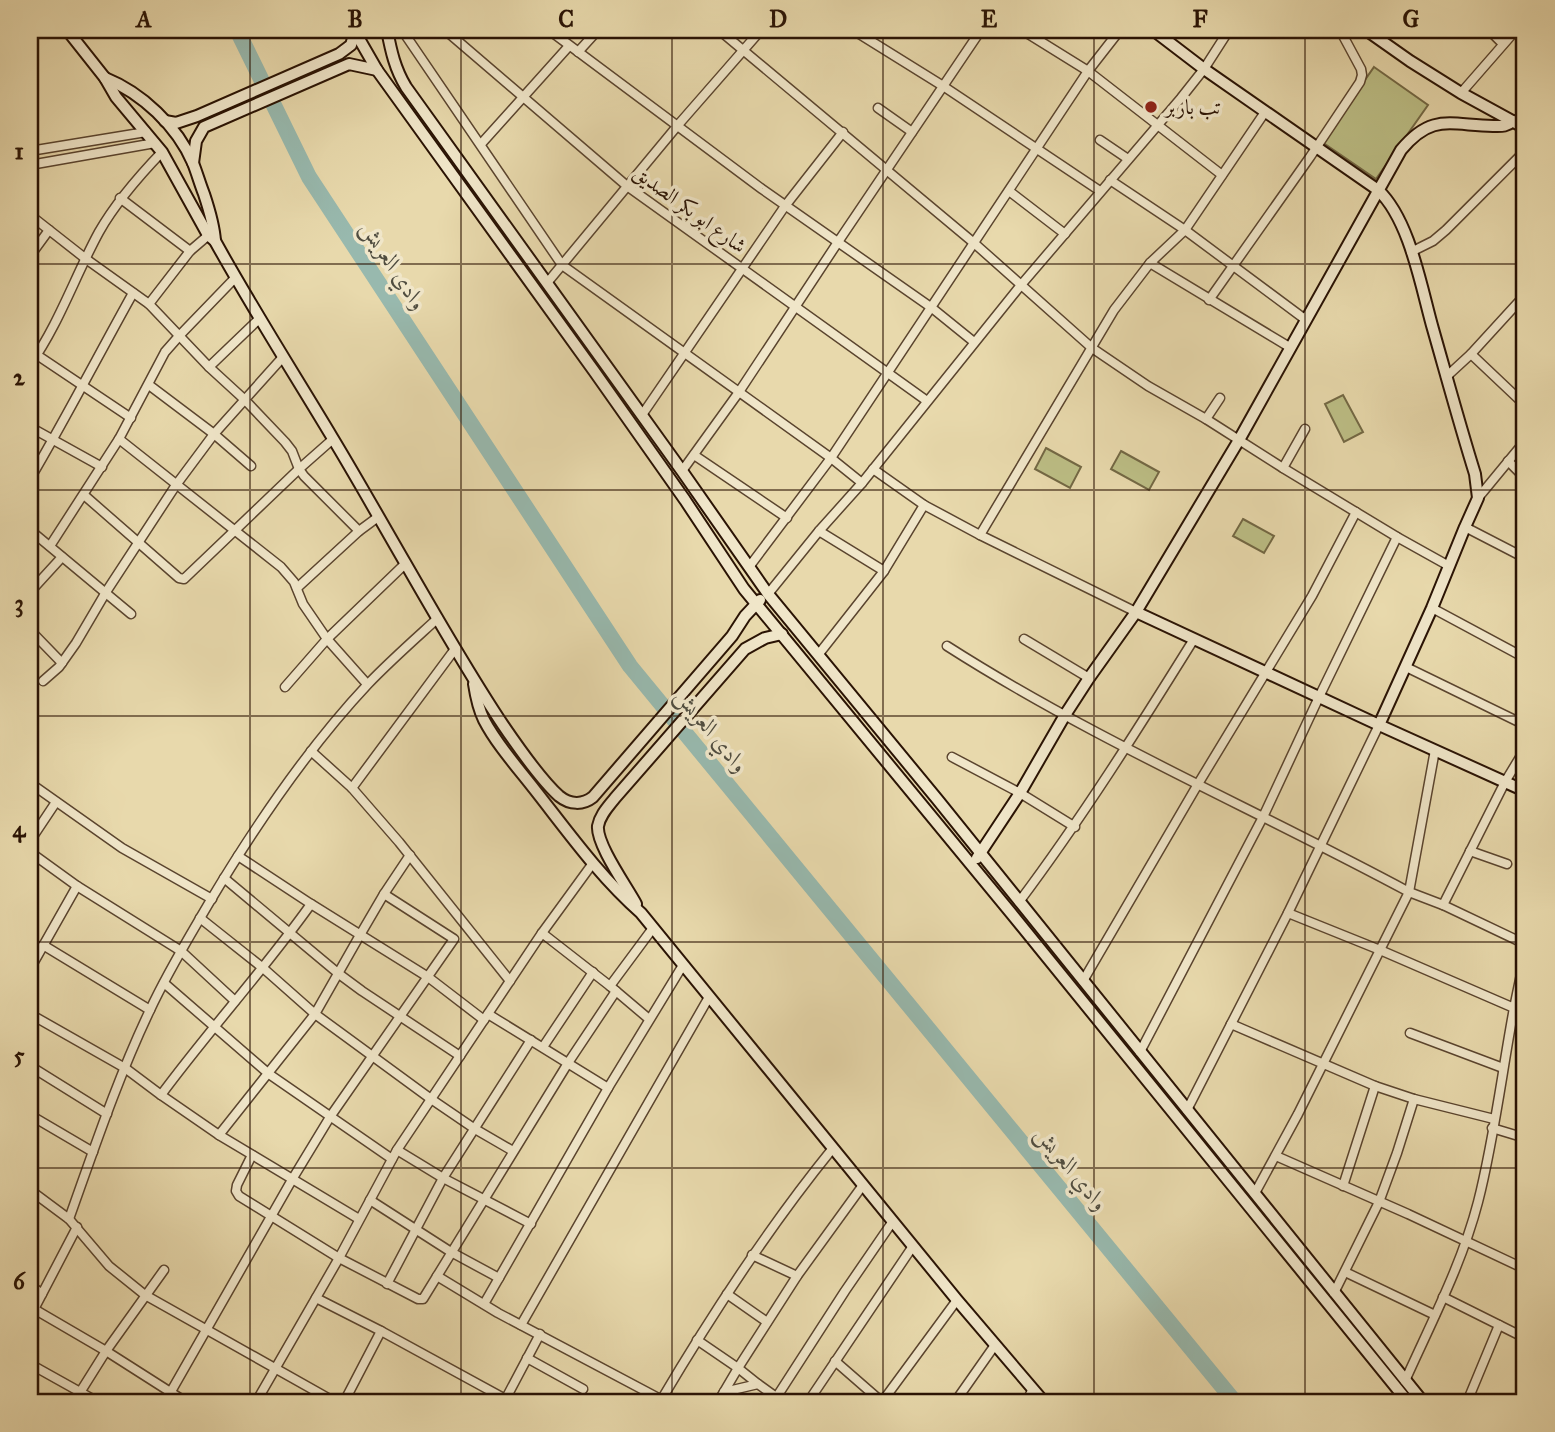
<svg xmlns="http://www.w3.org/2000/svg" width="1555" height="1432" viewBox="0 0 1555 1432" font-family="'IM FELL Great Primer',Amiri,serif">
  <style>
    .green { fill: #bcbe85; stroke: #736844; stroke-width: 2 }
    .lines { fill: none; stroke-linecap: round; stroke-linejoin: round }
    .river { stroke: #98b9ae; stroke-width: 16 }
    .street-casing { stroke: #5a442e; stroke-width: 11 }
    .secondary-casing { stroke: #2a1304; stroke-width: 14 }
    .street { stroke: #f0e6c9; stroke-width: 8 }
    .secondary { stroke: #f0e6c9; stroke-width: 10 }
    .grid { fill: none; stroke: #2a1304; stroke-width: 2; stroke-opacity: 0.55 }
    .poi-dot { fill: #8f2418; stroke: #f0e6c9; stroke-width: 2.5 }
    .labels { text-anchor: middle; stroke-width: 7; stroke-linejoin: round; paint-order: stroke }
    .poi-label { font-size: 21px; fill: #2a1304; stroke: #f0e6c9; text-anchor: start }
    .street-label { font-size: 21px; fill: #2a1304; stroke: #f0e6c9 }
    .water-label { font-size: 23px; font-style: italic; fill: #504d40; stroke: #f0e6c9 }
    .neatline { fill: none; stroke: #2a1304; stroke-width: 2.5 }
    .grid-label { font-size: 23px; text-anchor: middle; font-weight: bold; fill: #2a1304 }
  </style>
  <rect width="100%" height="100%" fill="#e8d9ac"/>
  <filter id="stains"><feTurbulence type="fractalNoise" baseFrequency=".00286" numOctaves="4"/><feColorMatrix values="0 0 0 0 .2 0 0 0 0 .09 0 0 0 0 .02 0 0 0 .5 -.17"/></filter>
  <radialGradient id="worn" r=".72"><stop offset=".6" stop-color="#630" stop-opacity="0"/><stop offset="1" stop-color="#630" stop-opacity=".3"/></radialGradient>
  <g class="green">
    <polygon points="1374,67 1428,105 1376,179 1322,142"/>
    <polygon points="1343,395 1363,432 1344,442 1325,404"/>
    <polygon points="1046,448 1081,467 1070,488 1035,469"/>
    <polygon points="1121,451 1159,472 1149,490 1111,469"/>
    <polygon points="1243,519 1274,536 1264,553 1233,536"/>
  </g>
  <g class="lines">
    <polyline class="river" points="237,30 309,177 630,666 1235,1402"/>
    <defs>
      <g id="street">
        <polyline points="402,30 562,265 831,458 862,483"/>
        <polyline points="445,30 627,186 927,401"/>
        <polyline points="549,30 762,189 932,308 974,342"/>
        <polyline points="719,30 974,243 1092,348 1148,386 1206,419 1283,468 1397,537 1449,566"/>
        <polyline points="853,30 943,86 1100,191"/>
        <polyline points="1022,30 1088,71 1222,175"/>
        <polyline points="1489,30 1503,44"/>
        <polyline points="578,52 598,30"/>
        <polyline points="1461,93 1516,30"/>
        <polyline points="878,108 912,132"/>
        <polyline points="1100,140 1128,159"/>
        <polyline points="481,144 569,46"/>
        <polyline points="30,151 146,132"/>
        <polyline points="30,165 155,143"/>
        <polyline points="1110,180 1185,230 1306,320"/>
        <polyline points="1009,191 1065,234"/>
        <polyline points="120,198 190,251"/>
        <polyline points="30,215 86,259 149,304 209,367 245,400 285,442 292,451 299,469 304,476 359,531"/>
        <polyline points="1411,252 1433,241 1446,230 1525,151"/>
        <polyline points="30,256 49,230"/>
        <polyline points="1150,263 1291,348"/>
        <polyline points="547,283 678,125 761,30"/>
        <polyline points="1209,300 1310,157 1360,82 1362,75 1361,69 1340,30"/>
        <polyline points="149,304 190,251 211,233"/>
        <polyline points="30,349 37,355 131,418"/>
        <polyline points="1471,354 1525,405"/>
        <path d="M 30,365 C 59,324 75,276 99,232 C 116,202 138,177 162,152"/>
        <polyline points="209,367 259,319"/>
        <polyline points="1446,377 1471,354 1525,295"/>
        <polyline points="149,385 214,434 251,466"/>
        <polyline points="642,415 785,206 843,132"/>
        <polyline points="1206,419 1220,398"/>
        <polyline points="30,427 102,467"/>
        <polyline points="119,439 281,567 294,582 303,604 327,639 367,684"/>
        <polyline points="694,455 787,518"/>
        <polyline points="1508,461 1525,478"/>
        <polyline points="1283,468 1305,429"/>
        <polyline points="873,469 924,505 980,535 1136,612"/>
        <polyline points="682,471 739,392 838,242 981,30"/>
        <path d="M 30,479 C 66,418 99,354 133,293"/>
        <polyline points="84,495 179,578 184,579 299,469 333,439"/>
        <polyline points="1478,498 1525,441"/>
        <polyline points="1465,527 1525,558"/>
        <polyline points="30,530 131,614"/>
        <polyline points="819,531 884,571"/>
        <polyline points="980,535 1114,310 1150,263 1185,230 1265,112"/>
        <polyline points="50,546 119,439 165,352 180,335 235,278"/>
        <polyline points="749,567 831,458 1088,71 1120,30"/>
        <polyline points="297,588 359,531 378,517"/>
        <polyline points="30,592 62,557"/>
        <polyline points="768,594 819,531 862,483 1021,285 1181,98 1204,69 1229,30"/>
        <polyline points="1432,608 1525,658"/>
        <polyline points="30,630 62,663"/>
        <polyline points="1024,639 1089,678"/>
        <path d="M 947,646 C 1094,740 1255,809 1409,892 L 1443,905 L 1525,944"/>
        <polyline points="818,655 884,571 924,505"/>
        <polyline points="1406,667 1525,725"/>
        <polyline points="43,681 59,667 76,643 106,592 176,485 214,434 283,357"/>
        <polyline points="285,687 327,639 406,563"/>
        <polyline points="311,751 352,788 399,842 510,981"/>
        <polyline points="952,757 1020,793 1075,827"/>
        <polyline points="30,783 122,848 212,899"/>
        <polyline points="352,788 455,649"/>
        <polyline points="30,841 56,802"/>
        <polyline points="1470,851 1507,864"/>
        <polyline points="30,852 77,886 181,951 235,1001"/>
        <polyline points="238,856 311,904 428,977 484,1020"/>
        <polyline points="224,878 339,974 362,991 460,1056"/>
        <polyline points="384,894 410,855"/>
        <path d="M 1019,902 C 1082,818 1138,729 1194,639"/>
        <path d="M 311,904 C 264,970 209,1030 161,1095 L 219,1135 L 359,1219"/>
        <polyline points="1443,905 1505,782 1525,749"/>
        <path d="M 1288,913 L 1380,950 L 1514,1008 C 1502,1072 1494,1140 1478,1202 C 1462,1264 1431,1323 1405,1381"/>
        <polyline points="200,918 263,968 315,1014 431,1099 475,1129 513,1151"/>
        <polyline points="542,933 610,986 649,1019"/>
        <polyline points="43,945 150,1010"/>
        <polyline points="1525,955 1514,1008 1525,1012"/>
        <polyline points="30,969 77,886"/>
        <polyline points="1083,981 1198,784 1312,596 1356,512"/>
        <polyline points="164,983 269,1074 392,1159"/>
        <polyline points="610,986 653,928"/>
        <polyline points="30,1014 125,1068 161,1095"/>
        <polyline points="488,1014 608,1088"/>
        <polyline points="1231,1024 1375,1086 1414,1099 1494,1119"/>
        <polyline points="1410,1033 1503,1068"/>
        <polyline points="543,1047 593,972"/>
        <polyline points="1140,1052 1263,817 1319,697 1397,537"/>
        <polyline points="30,1066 107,1114"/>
        <polyline points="1187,1110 1288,913 1379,725"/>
        <polyline points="30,1115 93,1152"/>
        <polyline points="1492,1128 1525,1138"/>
        <polyline points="397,1150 443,1178 531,1224"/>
        <polyline points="252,1155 237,1185 236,1191 239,1196 339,1258 418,1299 423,1299 568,1063 616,991"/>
        <polyline points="1276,1156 1408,1214 1525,1269"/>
        <polyline points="1343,1186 1375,1086"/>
        <polyline points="30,1190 69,1219 109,1266 145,1295 335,1402"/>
        <polyline points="1255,1193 1298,1114 1409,892 1435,750"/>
        <polyline points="370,1200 451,1252 499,1278"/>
        <path d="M 69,1219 C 94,1149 118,1077 150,1010 C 167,973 188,939 209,903 C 255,826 306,750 368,684 C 390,661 414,640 438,618"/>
        <polyline points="752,1255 797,1276"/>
        <polyline points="1345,1272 1435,1315"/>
        <polyline points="437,1276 498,1313 666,1402"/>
        <polyline points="387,1284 443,1178 531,1040"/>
        <polyline points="30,1285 42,1294"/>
        <polyline points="1334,1293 1379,1202 1397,1153 1414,1099"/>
        <polyline points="727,1294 767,1322"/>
        <polyline points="1443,1297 1525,1338"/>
        <polyline points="316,1298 381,1331 511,1402"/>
        <polyline points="484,1304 608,1088 683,965"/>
        <polyline points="34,1309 106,1351 186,1402"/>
        <polyline points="30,1317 77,1227"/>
        <polyline points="521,1325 709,997"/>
        <polyline points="697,1340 738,1368 758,1384"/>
        <polyline points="527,1358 583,1389"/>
        <polyline points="835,1361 882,1402"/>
        <polyline points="30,1364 98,1402"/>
        <polyline points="724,1392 758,1384 783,1402"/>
        <polyline points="776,1398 845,1291 893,1221"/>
        <polyline points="74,1402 106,1351 164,1270"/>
        <polyline points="165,1402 293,1178 330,1117 454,939 384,894 360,935 315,1014 219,1135"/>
        <polyline points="256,1402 339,1258 397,1150 542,933 593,863"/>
        <polyline points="312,1402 317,1393"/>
        <polyline points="344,1402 381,1331"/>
        <polyline points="504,1402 540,1334"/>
        <path d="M 660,1402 C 712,1314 768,1228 833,1148"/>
        <polyline points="718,1402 738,1368 797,1276 863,1185"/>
        <polyline points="808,1402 913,1246"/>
        <polyline points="882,1402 957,1300"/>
        <polyline points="955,1402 995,1345"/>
        <polyline points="1026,1402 1033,1389"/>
        <polyline points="1467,1402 1499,1325"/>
      </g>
      <g id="secondary">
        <path d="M 67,30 L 105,78 L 116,97 L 162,152 L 208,235 L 215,241 C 252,308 293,372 332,437 C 358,480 382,523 407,566 C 438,620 469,674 503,725 C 518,747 540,779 559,796 C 570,805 583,805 593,797 L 732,636 L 745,616 L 760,600"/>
        <polyline points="354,30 377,70 594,371 685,500 744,589 1011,913 1408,1402"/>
        <path d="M 387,30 C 391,51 395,69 406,87 L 682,471 L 768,594 L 937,799 L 1423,1402"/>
        <path d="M 1153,30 L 1204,69 L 1378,190 C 1410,220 1421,287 1433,329 C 1447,378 1460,426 1475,474 L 1478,498 L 1465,527 L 1432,608 L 1379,725"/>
        <polyline points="1366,30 1410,61 1461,93 1525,128"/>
        <path d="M 105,78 C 142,93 177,126 193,163 C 197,173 200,184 204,194 C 209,209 214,225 215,241"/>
        <polyline points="165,121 176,123 197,116 339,54 351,45 355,32"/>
        <polyline points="193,163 196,141 204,127 349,64 377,70"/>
        <polyline points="1136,612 1379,725 1525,791"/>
        <path d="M 474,684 C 476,697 478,708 484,720 C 497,745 518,768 535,790 C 568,832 600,877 641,913 L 957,1300 L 1044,1402"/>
        <path d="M 977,858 L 1020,793 L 1065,715 L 1089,678 L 1136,612 L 1239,440 L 1401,150 C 1432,113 1449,125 1493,126 C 1501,126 1506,127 1513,121"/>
        <path d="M 636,904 C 627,887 596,844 598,826 C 600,815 608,807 615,798 L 745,649 L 765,638 L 782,634"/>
      </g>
    </defs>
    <use href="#street" class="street-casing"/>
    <use href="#secondary" class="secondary-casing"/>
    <use href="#street" class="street"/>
    <use href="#secondary" class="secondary"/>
  </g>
  <path class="grid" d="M 250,30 L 250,1402M 461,30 L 461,1402M 672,30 L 672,1402M 883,30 L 883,1402M 1094,30 L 1094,1402M 1305,30 L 1305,1402M 30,264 L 1525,264M 30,490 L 1525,490M 30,716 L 1525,716M 30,942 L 1525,942M 30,1168 L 1525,1168"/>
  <circle class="poi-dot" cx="1151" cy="107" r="7"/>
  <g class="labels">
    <g class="poi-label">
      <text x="1165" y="114">تب باربر</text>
    </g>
    <g class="street-label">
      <text transform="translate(690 209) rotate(36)" y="7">شارع ابو بكر الصديق</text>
    </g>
    <g class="water-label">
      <text transform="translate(394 265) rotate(57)" y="8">وادي العريش</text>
      <text transform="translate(712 730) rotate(51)" y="8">وادي العريش</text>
      <text transform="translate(1072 1168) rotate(51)" y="8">وادي العريش</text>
    </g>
  </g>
  <rect width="1555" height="1432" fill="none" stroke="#e8d9ac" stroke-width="77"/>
  <rect x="38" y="38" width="1478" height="1356" class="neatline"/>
  <g class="grid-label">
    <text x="144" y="27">A</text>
    <text x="355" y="27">B</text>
    <text x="566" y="27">C</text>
    <text x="778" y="27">D</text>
    <text x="989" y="27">E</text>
    <text x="1200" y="27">F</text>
    <text x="1411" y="27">G</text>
    <text x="19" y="159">1</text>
    <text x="19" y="385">2</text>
    <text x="19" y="611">3</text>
    <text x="19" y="837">4</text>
    <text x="19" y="1063">5</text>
    <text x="19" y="1289">6</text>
  </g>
  <rect width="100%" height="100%" filter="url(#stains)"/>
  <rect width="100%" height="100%" fill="url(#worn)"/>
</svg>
